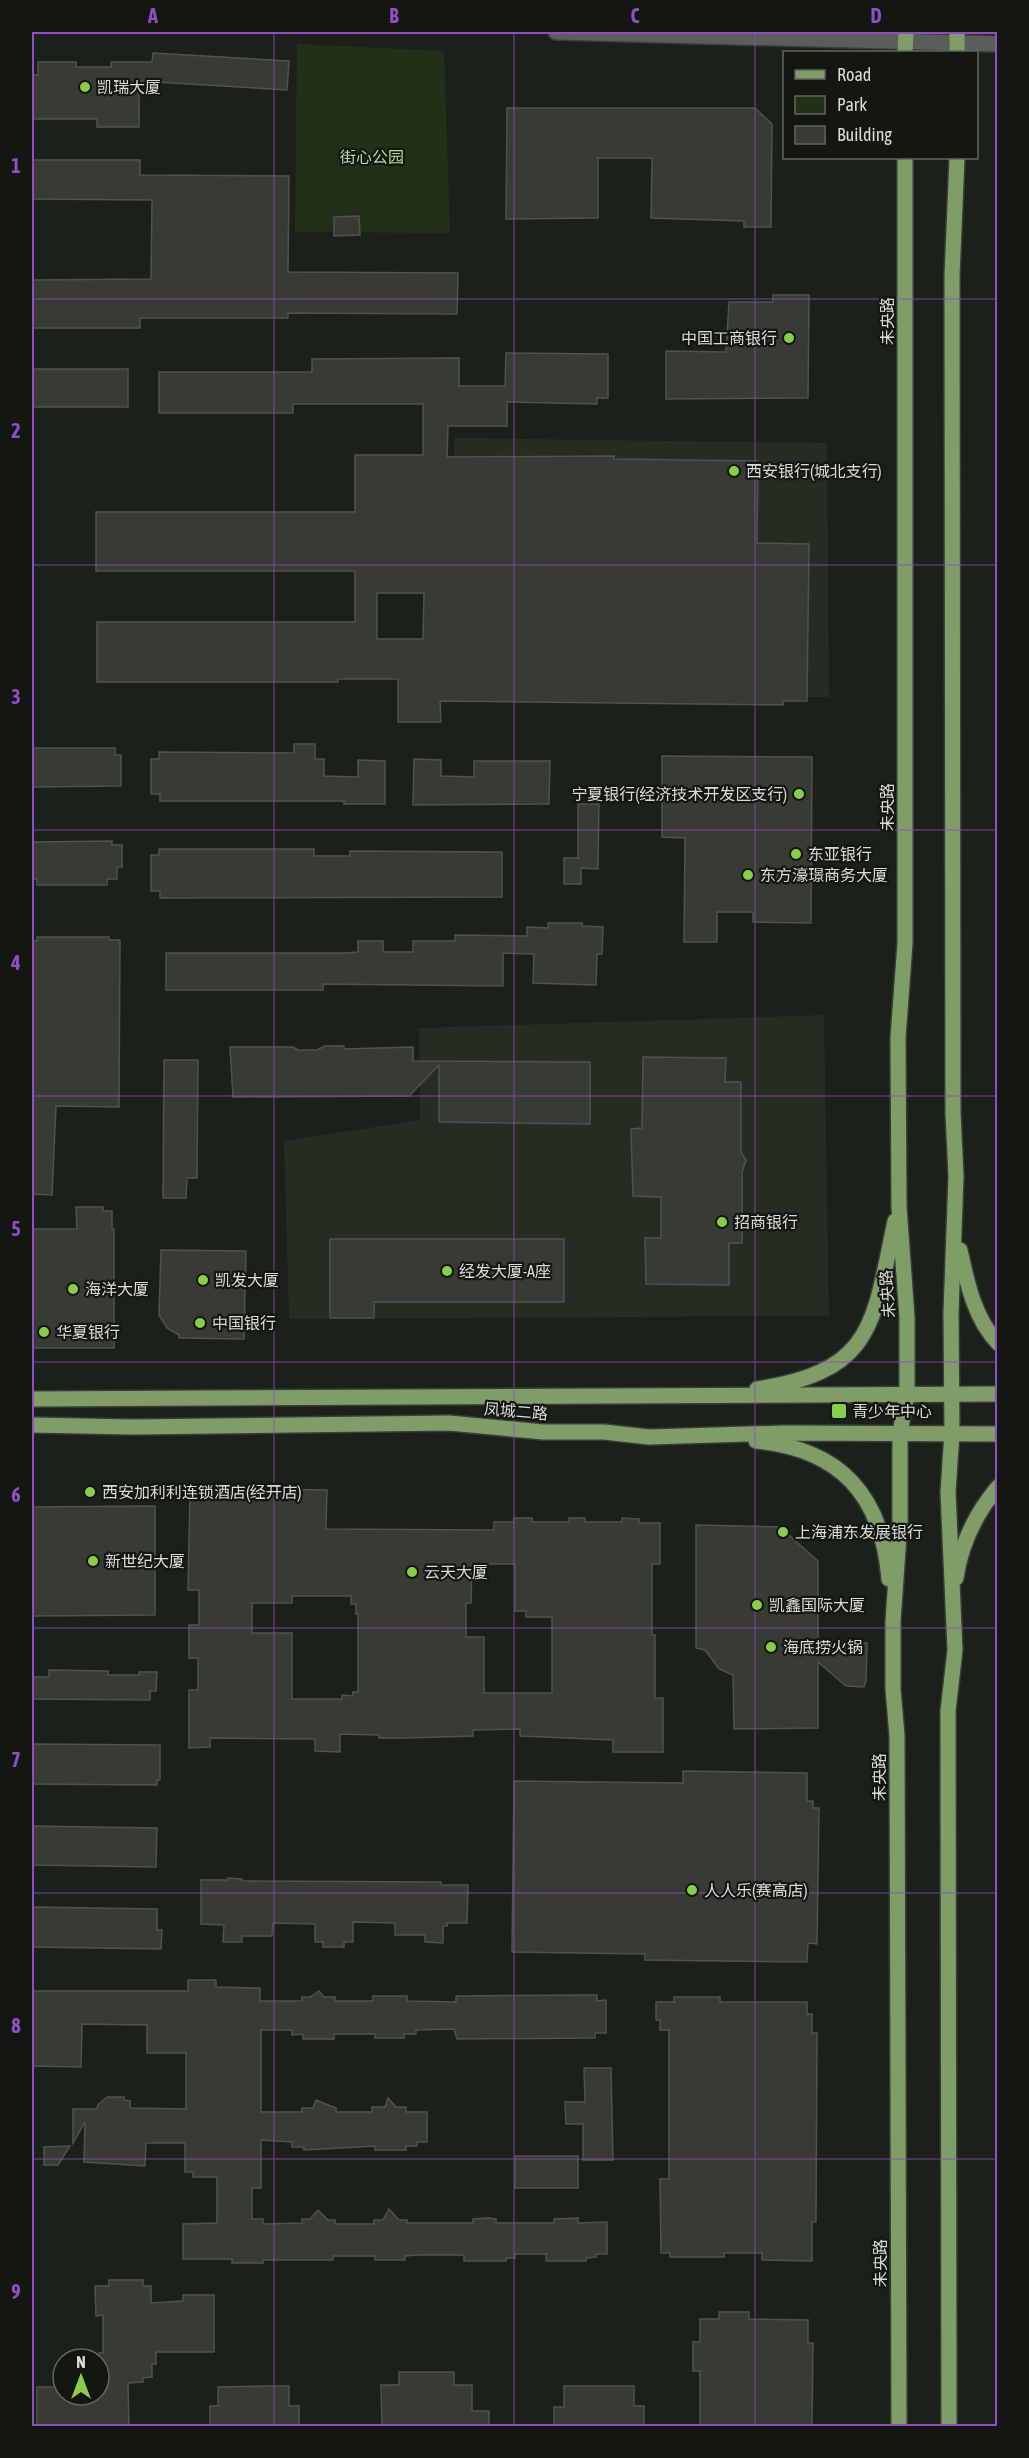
<svg xmlns="http://www.w3.org/2000/svg" width="1029" height="2458" viewBox="0 0 1029 2458" font-family="'Asap Condensed','Noto Sans SC',sans-serif">
  <style>
    .built { fill: #262c21 }
    .green { fill: #223018 }
    .building { fill: #373b34; stroke: #4f534c; stroke-width: 1.5; fill-rule: evenodd }
    .lines { fill: none; stroke-linecap: round; stroke-linejoin: round }
    .minor-casing { stroke: #393c38; stroke-width: 18 }
    .major-casing { stroke: #393c38; stroke-width: 18 }
    .minor { stroke: #595e57; stroke-width: 15 }
    .major { stroke: #7e9d67; stroke-width: 15 }
    .grid { fill: none; stroke: #8e4fc4; stroke-width: 1.5; stroke-opacity: 0.55 }
    .poi-dot { fill: #87cf4a; stroke: #131611; stroke-width: 2 }
    .labels { text-anchor: middle; stroke-width: 4.5; stroke-linejoin: round; paint-order: stroke }
    .poi-label { font-size: 16px; fill: #d9dcd8; stroke: #131611; text-anchor: start }
    .park-label { font-size: 16px; fill: #b6dd9c; stroke: #131611 }
    .street-label { font-size: 16px; fill: #d9dcd8; stroke: #131611 }
    .neatline { fill: none; stroke: #8e4fc4; stroke-width: 2 }
    .grid-label { font-size: 20px; text-anchor: middle; font-weight: bold; fill: #8e4fc4 }
  </style>
  <rect width="100%" height="100%" fill="#1c201a"/>
  <g class="built">
    <polygon points="454,438 827,443 829,697 454,697"/>
    <polygon points="824,1015 829,1316 289,1319 284,1141 420,1120 419,1028"/>
  </g>
  <polygon class="green" points="297,44 444,51 450,233 295,232"/>
  <g class="building">
    <polygon points="153,53 289,61 287,90 139,81 139,127 97,127 97,119 32,119 32,75 38,75 38,62 76,62 76,67 111,67 111,62 152,62"/>
    <polygon points="507,108 755,108 772,124 771,227 744,227 744,221 651,218 652,158 598,158 598,218 506,219"/>
    <polygon points="32,160 140,160 140,175 289,176 288,272 458,273 457,314 288,313 288,318 140,318 140,328 32,328 32,280 151,279 152,200 32,199"/>
    <polygon points="359,216 360,235 334,236 334,217"/>
    <polygon points="773,295 809,295 808,398 666,399 666,351 726,352 729,302 773,302"/>
    <path d="M 506,353 L 608,354 L 608,398 L 597,398 L 597,404 L 507,402 L 507,426 L 448,426 L 447,457 L 614,456 L 614,459 L 758,461 L 757,543 L 809,544 L 807,701 L 783,701 L 783,705 L 440,701 L 441,722 L 398,722 L 398,679 L 338,679 L 338,682 L 97,682 L 97,622 L 355,622 L 355,571 L 96,571 L 96,512 L 355,512 L 355,455 L 423,455 L 423,404 L 293,404 L 293,413 L 159,413 L 159,372 L 312,372 L 312,359 L 459,358 L 459,386 L 505,386 ZM 377,593 L 424,593 L 423,639 L 377,639 Z"/>
    <rect x="32" y="369" width="96" height="38"/>
    <polygon points="294,744 315,744 315,759 324,759 324,776 358,777 358,760 385,761 385,804 344,804 344,801 160,801 160,794 151,794 151,759 159,759 159,752 294,753"/>
    <polygon points="32,748 115,748 115,755 121,755 121,786 32,787"/>
    <polygon points="662,756 812,757 811,923 753,922 753,912 717,912 717,942 684,942 685,838 662,837"/>
    <polygon points="414,759 441,760 441,776 474,777 474,761 550,761 549,804 413,805"/>
    <polygon points="578,804 599,804 598,869 581,868 581,884 564,884 564,858 578,858"/>
    <polygon points="112,841 112,845 122,845 122,867 117,867 117,879 107,879 107,885 37,885 37,879 32,879 32,842"/>
    <polygon points="159,849 314,849 314,856 350,856 350,851 502,852 502,897 160,898 160,891 151,891 151,855 159,855"/>
    <polygon points="548,923 582,923 582,926 603,927 602,954 597,954 596,985 533,983 534,954 503,953 503,986 323,984 323,990 166,990 166,953 344,953 358,952 358,941 383,941 383,952 413,952 413,941 455,941 455,935 527,936 527,927 548,928"/>
    <polygon points="37,937 109,937 109,940 120,940 119,1107 56,1106 52,1195 32,1194 32,941 37,941"/>
    <polygon points="325,1046 344,1046 344,1049 413,1047 413,1061 590,1062 590,1124 439,1122 439,1065 409,1096 233,1097 230,1047 293,1047 298,1050 317,1050"/>
    <polygon points="643,1057 726,1058 725,1082 741,1082 741,1152 746,1160 742,1172 742,1243 729,1243 729,1285 646,1284 645,1238 661,1238 661,1197 633,1196 631,1129 642,1128"/>
    <polygon points="164,1060 198,1060 197,1178 187,1178 186,1198 163,1198"/>
    <polygon points="76,1207 103,1207 103,1211 112,1211 112,1229 114,1229 114,1348 32,1348 32,1229 77,1229"/>
    <polygon points="330,1239 564,1239 564,1302 374,1302 374,1318 330,1318"/>
    <polygon points="161,1250 246,1251 244,1339 179,1338 179,1335 167,1328 159,1315"/>
    <path d="M 208,1488 L 226,1488 L 226,1494 L 263,1494 L 263,1489 L 327,1490 L 326,1529 L 494,1530 L 494,1522 L 514,1522 L 514,1518 L 532,1518 L 532,1522 L 569,1522 L 569,1518 L 585,1518 L 585,1522 L 622,1522 L 622,1518 L 639,1519 L 639,1523 L 660,1523 L 660,1564 L 652,1564 L 652,1635 L 655,1635 L 655,1698 L 663,1698 L 663,1752 L 613,1752 L 613,1740 L 520,1736 L 520,1729 L 473,1730 L 473,1736 L 405,1738 L 379,1738 L 379,1735 L 340,1734 L 340,1752 L 315,1751 L 315,1739 L 210,1738 L 210,1747 L 189,1748 L 189,1690 L 198,1690 L 198,1658 L 189,1658 L 189,1625 L 199,1625 L 199,1590 L 188,1590 L 190,1493 L 208,1494 ZM 472,1564 L 515,1564 L 515,1611 L 526,1611 L 526,1617 L 552,1617 L 552,1693 L 484,1693 L 484,1637 L 466,1637 L 466,1603 L 471,1603 ZM 292,1596 L 351,1596 L 351,1604 L 356,1604 L 356,1614 L 358,1614 L 358,1692 L 353,1692 L 353,1696 L 342,1695 L 342,1699 L 292,1699 L 292,1633 L 252,1633 L 252,1603 L 292,1603 Z"/>
    <polygon points="155,1506 155,1615 32,1616 32,1507"/>
    <polygon points="696,1525 780,1527 818,1561 818,1641 867,1643 866,1681 864,1687 846,1686 818,1662 818,1728 734,1729 733,1675 719,1669 705,1650 696,1648"/>
    <polygon points="49,1670 108,1671 108,1675 139,1675 139,1672 157,1672 156,1691 150,1691 150,1700 32,1699 32,1677 49,1677"/>
    <polygon points="32,1744 160,1745 160,1780 157,1780 157,1785 32,1784"/>
    <polygon points="683,1771 807,1773 807,1801 813,1801 813,1808 819,1808 817,1944 808,1943 807,1962 645,1960 645,1954 512,1952 514,1781 683,1783"/>
    <polygon points="32,1826 157,1828 156,1867 32,1865"/>
    <polygon points="228,1878 242,1879 242,1881 441,1882 441,1885 468,1885 467,1923 447,1923 447,1926 443,1926 443,1943 425,1942 425,1935 395,1935 395,1923 353,1922 353,1942 344,1942 344,1947 323,1947 323,1942 315,1942 315,1924 273,1923 272,1936 242,1936 242,1942 223,1942 224,1925 201,1924 201,1880 228,1880"/>
    <polygon points="32,1907 157,1909 157,1930 162,1930 161,1949 32,1947"/>
    <polygon points="188,1980 216,1980 216,1987 260,1988 260,2001 302,2001 302,1997 310,1997 319,1991 324,1997 335,1997 335,2001 373,2001 373,1996 407,1996 407,2001 456,2002 456,1996 583,1995 597,1995 597,2001 606,2000 606,2033 595,2033 595,2038 457,2039 454,2029 416,2030 416,2034 404,2034 404,2038 375,2038 375,2034 334,2034 334,2039 303,2039 303,2034 292,2035 292,2030 261,2030 261,2112 302,2112 302,2108 313,2108 316,2100 336,2108 336,2112 372,2112 372,2107 385,2107 388,2098 396,2107 406,2107 406,2112 427,2112 427,2142 417,2142 417,2146 406,2146 406,2150 375,2150 375,2146 304,2150 304,2147 292,2147 292,2142 261,2140 261,2188 252,2188 252,2219 263,2219 263,2224 302,2223 302,2219 310,2219 318,2210 328,2220 335,2220 335,2224 374,2224 374,2220 383,2220 389,2209 399,2220 407,2220 407,2223 473,2223 473,2219 488,2218 496,2219 496,2223 554,2223 554,2219 578,2218 578,2223 607,2222 607,2254 596,2254 596,2257 586,2258 586,2261 546,2261 546,2254 515,2254 515,2258 506,2258 506,2261 464,2261 464,2255 417,2255 405,2256 405,2260 375,2260 375,2256 333,2256 333,2260 263,2260 263,2263 232,2263 232,2259 183,2259 183,2224 217,2223 217,2177 193,2177 193,2172 185,2172 185,2143 146,2143 145,2166 84,2162 85,2122 73,2143 73,2109 97,2109 98,2105 107,2097 124,2097 124,2100 130,2101 130,2108 186,2109 186,2053 147,2053 147,2025 82,2024 81,2067 32,2066 32,1991 188,1991"/>
    <polygon points="674,1997 720,1997 720,2002 807,2002 807,2014 812,2014 812,2033 817,2033 816,2222 812,2222 812,2261 762,2260 762,2253 724,2253 724,2257 670,2257 670,2253 661,2253 660,2179 669,2179 669,2030 660,2030 660,2020 656,2020 656,2002 674,2002"/>
    <polygon points="584,2068 611,2068 613,2160 583,2160 583,2124 566,2124 565,2102 585,2102"/>
    <polygon points="70,2146 58,2165 44,2165 44,2147"/>
    <rect x="515" y="2156" width="63" height="32"/>
    <polygon points="109,2280 143,2280 143,2286 151,2286 151,2303 183,2301 183,2295 214,2295 214,2352 156,2352 156,2364 152,2364 152,2377 143,2378 143,2382 128,2383 129,2427 37,2427 37,2387 63,2387 63,2395 99,2395 99,2353 103,2353 103,2315 96,2316 95,2286 109,2286"/>
    <polygon points="719,2312 749,2312 749,2319 808,2320 808,2343 813,2343 812,2427 700,2427 700,2371 693,2371 693,2342 700,2342 700,2319 719,2319"/>
    <polygon points="399,2372 454,2372 454,2385 472,2385 472,2411 489,2411 489,2427 382,2427 381,2385 399,2385"/>
    <polygon points="266,2386 289,2386 289,2406 299,2406 299,2427 210,2427 210,2406 218,2406 218,2387"/>
    <polygon points="564,2386 634,2386 634,2406 644,2406 644,2427 554,2426 554,2407 564,2407"/>
  </g>
  <g class="lines">
    <defs>
      <polyline id="minor" points="556,32 998,44"/>
      <g id="major">
        <polyline points="957,32 957,52"/>
        <polyline points="905,52 906,32"/>
        <path d="M 960,1250 C 967,1282 974,1318 998,1343"/>
        <path d="M 757,1389 C 875,1371 873,1323 895,1221"/>
        <polyline points="32,1399 998,1394"/>
        <polyline points="32,1425 133,1427 449,1423 543,1432 604,1432 649,1437 784,1433 998,1434"/>
        <path d="M 756,1441 C 841,1449 882,1496 889,1579"/>
        <path d="M 956,1578 C 961,1544 976,1513 998,1487"/>
        <polyline points="899,2426 897,1736 893,1689 893,1621 900,1522 900,1433 907,1394 907,1317 899,1207 898,1038 905,943 905,158"/>
        <polyline points="949,2426 948,1711 955,1650 948,1492 952,1433 951,1313 956,1176 953,1113 952,276 957,158"/>
      </g>
    </defs>
    <use href="#minor" class="minor-casing"/>
    <use href="#major" class="major-casing"/>
    <use href="#minor" class="minor"/>
    <use href="#major" class="major"/>
  </g>
  <path class="grid" d="M 274,32 L 274,2426M 514,32 L 514,2426M 755,32 L 755,2426M 32,299 L 998,299M 32,565 L 998,565M 32,830 L 998,830M 32,1096 L 998,1096M 32,1362 L 998,1362M 32,1628 L 998,1628M 32,1893 L 998,1893M 32,2159 L 998,2159"/>
  <g class="poi-dot">
    <circle cx="85" cy="87" r="6"/>
    <circle cx="789" cy="338" r="6"/>
    <circle cx="734" cy="471" r="6"/>
    <circle cx="799" cy="794" r="6"/>
    <circle cx="796" cy="854" r="6"/>
    <circle cx="748" cy="875" r="6"/>
    <circle cx="722" cy="1222" r="6"/>
    <circle cx="447" cy="1271" r="6"/>
    <circle cx="203" cy="1280" r="6"/>
    <circle cx="73" cy="1289" r="6"/>
    <circle cx="200" cy="1323" r="6"/>
    <circle cx="44" cy="1332" r="6"/>
    <rect x="831" y="1403" width="16" height="16" rx="3"/>
    <circle cx="90" cy="1492" r="6"/>
    <circle cx="783" cy="1532" r="6"/>
    <circle cx="93" cy="1561" r="6"/>
    <circle cx="412" cy="1572" r="6"/>
    <circle cx="757" cy="1605" r="6"/>
    <circle cx="771" cy="1647" r="6"/>
    <circle cx="692" cy="1890" r="6"/>
  </g>
  <g class="labels">
    <g class="poi-label">
      <text x="97" y="93">凯瑞大厦</text>
      <text x="777" y="344" text-anchor="end">中国工商银行</text>
      <text x="746" y="477">西安银行(城北支行)</text>
      <text x="787" y="800" text-anchor="end">宁夏银行(经济技术开发区支行)</text>
      <text x="808" y="860">东亚银行</text>
      <text x="760" y="881">东方濠璟商务大厦</text>
      <text x="734" y="1228">招商银行</text>
      <text x="459" y="1277">经发大厦-A座</text>
      <text x="215" y="1286">凯发大厦</text>
      <text x="85" y="1295">海洋大厦</text>
      <text x="212" y="1329">中国银行</text>
      <text x="56" y="1338">华夏银行</text>
      <text x="852" y="1417">青少年中心</text>
      <text x="102" y="1498">西安加利利连锁酒店(经开店)</text>
      <text x="795" y="1538">上海浦东发展银行</text>
      <text x="105" y="1567">新世纪大厦</text>
      <text x="424" y="1578">云天大厦</text>
      <text x="769" y="1611">凯鑫国际大厦</text>
      <text x="783" y="1653">海底捞火锅</text>
      <text x="704" y="1896">人人乐(赛高店)</text>
    </g>
    <g class="park-label">
      <text x="372" y="163">街心公园</text>
    </g>
    <g class="street-label">
      <text transform="translate(887 321) rotate(-90)" y="6">未央路</text>
      <text transform="translate(887 807) rotate(-90)" y="6">未央路</text>
      <text transform="translate(887 1294) rotate(-94)" y="6">未央路</text>
      <text transform="translate(516 1411) rotate(5)" y="6">凤城二路</text>
      <text transform="translate(879 1777) rotate(-90)" y="6">未央路</text>
      <text transform="translate(880 2263) rotate(-90)" y="6">未央路</text>
    </g>
  </g>
  <rect width="1029" height="2458" fill="none" stroke="#131611" stroke-width="66"/>
  <rect x="783" y="51" width="195" height="108" fill="#131611" stroke="#626561" stroke-width="1.5"/>
  <rect x="795" y="70" width="30" height="9" fill="#7e9d67" stroke="#626561" stroke-width="1.5"/>
  <text x="837" y="81" font-size="18" fill="#d9dcd8">Road</text>
  <rect x="795" y="96" width="30" height="18" fill="#223018" stroke="#626561" stroke-width="1.5"/>
  <text x="837" y="111" font-size="18" fill="#d9dcd8">Park</text>
  <rect x="795" y="126" width="30" height="18" fill="#373b34" stroke="#626561" stroke-width="1.5"/>
  <text x="837" y="141" font-size="18" fill="#d9dcd8">Building</text>
  <g transform="translate(81 2377)"><circle r="28" fill="#131611" stroke="#626561" stroke-width="1.5"/>
  <path d="M0-4.5L10 22L0 15L-10 22Z" fill="#87cf4a"/>
  <text y="-9" font-size="16" font-weight="bold" text-anchor="middle" fill="#d9dcd8">N</text>
  </g>
  <rect x="33" y="33" width="963" height="2392" class="neatline"/>
  <g class="grid-label">
    <text x="153" y="23">A</text>
    <text x="394" y="23">B</text>
    <text x="635" y="23">C</text>
    <text x="876" y="23">D</text>
    <text x="16" y="173">1</text>
    <text x="16" y="438">2</text>
    <text x="16" y="704">3</text>
    <text x="16" y="970">4</text>
    <text x="16" y="1236">5</text>
    <text x="16" y="1502">6</text>
    <text x="16" y="1767">7</text>
    <text x="16" y="2033">8</text>
    <text x="16" y="2299">9</text>
  </g>
</svg>
